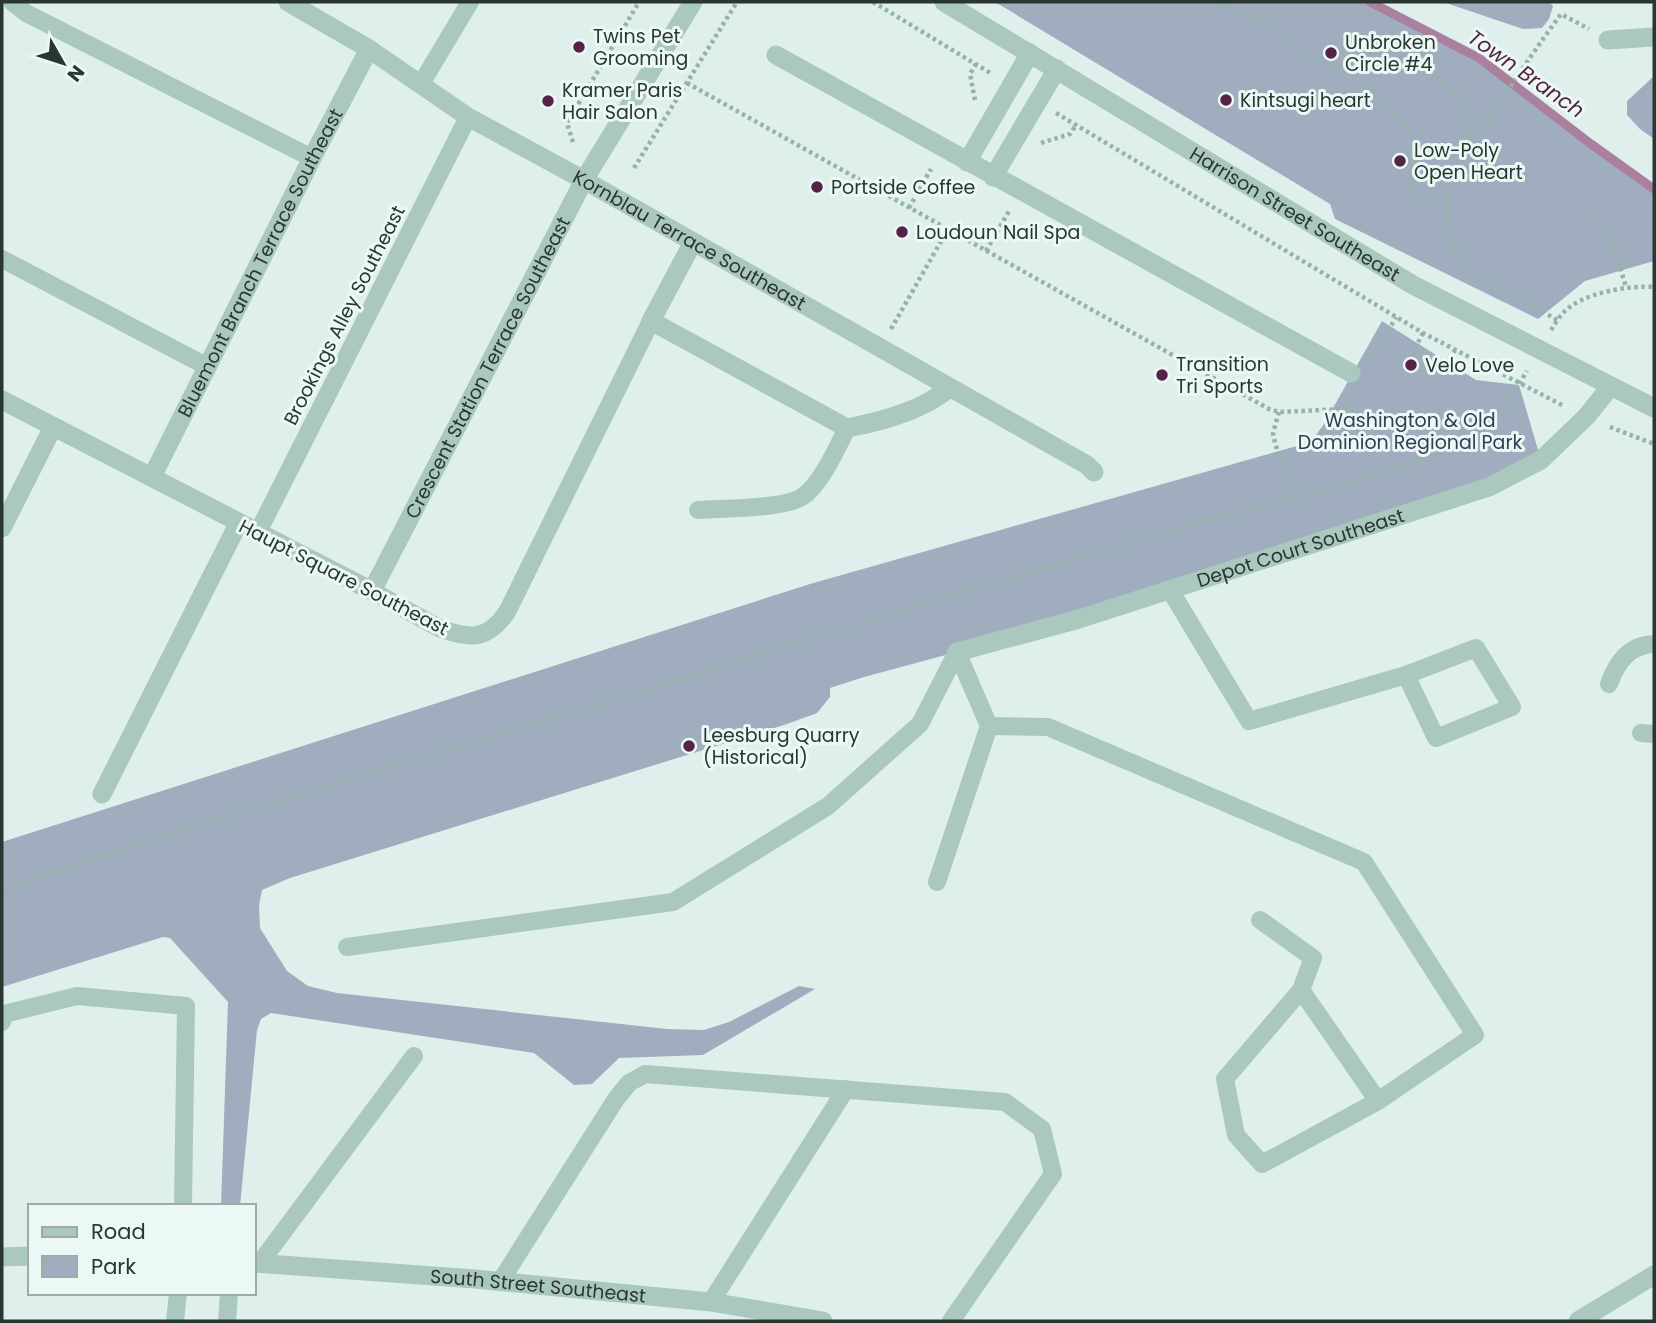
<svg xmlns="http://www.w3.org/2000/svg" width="1656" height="1323" viewBox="0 0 1656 1323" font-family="Poppins,sans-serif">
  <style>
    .green { fill: #a0adbe }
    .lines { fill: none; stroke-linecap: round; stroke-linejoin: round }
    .stream { stroke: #ab809f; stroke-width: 9 }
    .path { stroke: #96b3aa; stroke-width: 4.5; stroke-dasharray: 3.5 3.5; stroke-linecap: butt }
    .service { stroke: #abc8bf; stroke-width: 18 }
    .minor { stroke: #abc8bf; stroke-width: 19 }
    .tertiary { stroke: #abc8bf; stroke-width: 19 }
    .poi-dot { fill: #542345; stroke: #ebf8f5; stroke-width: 2.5 }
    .labels { text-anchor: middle; stroke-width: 6; stroke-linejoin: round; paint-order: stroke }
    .poi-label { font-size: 19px; fill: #2a3631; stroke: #ebf8f5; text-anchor: start }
    .street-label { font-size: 19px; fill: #2a3631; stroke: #ebf8f5 }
    .park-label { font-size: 19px; fill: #303d52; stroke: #ebf8f5 }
    .water-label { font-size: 21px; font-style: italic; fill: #542345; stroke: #ebf8f5 }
  </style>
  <rect width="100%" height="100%" fill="#dff0ec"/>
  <g class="green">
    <polygon points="995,2 1370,2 1479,58 1591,144 1654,189 1654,261 1585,281 1538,319 1335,219 1330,204"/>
    <polygon points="1443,2 1549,2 1553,6 1549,19 1542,28 1523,29"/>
    <polygon points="1653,77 1654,77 1654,139 1640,129 1627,115 1627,101"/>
    <polygon points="1382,321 1476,380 1519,385 1541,460 1079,619 864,677 830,688 830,697 817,713 787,724 290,878 262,890 259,905 260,928 287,971 308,986 337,993 667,1029 704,1030 729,1022 799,986 815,989 703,1055 619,1058 592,1084 574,1085 534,1053 271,1013 261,1019 257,1030 240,1206 221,1206 228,1002 170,938 163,937 2,987 2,842 810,584 1311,442 1324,424"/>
  </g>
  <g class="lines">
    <polyline class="stream" points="1370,2 1479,58 1591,144 1654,189"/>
    <g class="path">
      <polyline points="873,2 992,74"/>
      <polyline points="1215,2 1238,12 1268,20 1302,51 1320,62 1342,67 1353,74 1402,120 1412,137 1412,186 1418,193 1447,202"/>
      <path d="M 1342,67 C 1376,26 1419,67 1451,87 C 1466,104 1468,125 1469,146"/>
      <polyline points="687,83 1269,409 1279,412 1344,409 1351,397"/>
      <polyline points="975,100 970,74 976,64"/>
      <polyline points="1056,113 1423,333 1564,406"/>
      <polyline points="573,142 567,123 639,2"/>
      <polyline points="1041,143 1070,134 1076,125"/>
      <polyline points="634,168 737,2"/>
      <polyline points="909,208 931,169"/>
      <polyline points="1598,217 1613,244 1626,287"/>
      <polyline points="986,251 1009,211"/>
      <path d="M 1557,320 C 1545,313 1533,305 1520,299 C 1505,293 1490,288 1477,277 C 1457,260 1442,227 1447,200 C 1454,165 1477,136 1497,107 C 1518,75 1539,44 1561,14 L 1589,29"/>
      <polyline points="891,329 948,229"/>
      <path d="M 1551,330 C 1555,324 1559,317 1564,312 C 1582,293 1629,285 1654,287"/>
      <path d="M 1423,333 L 1413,352 L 1421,368 C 1436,367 1447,364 1455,350"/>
      <polyline points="1371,362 1396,317"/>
      <polyline points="1279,412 1273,433 1275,443 1294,500"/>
      <polyline points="1610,427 1654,444"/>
      <path d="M 2,890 C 195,823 391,767 587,708 C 720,668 852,624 985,586 C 1061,563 1137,540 1213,519 C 1288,498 1368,484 1440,452 C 1484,433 1503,411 1527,371"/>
    </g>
    <g class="service">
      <polyline points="12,2 26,13 312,158"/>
      <polyline points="421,84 470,2"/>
      <polyline points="2,259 206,366"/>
      <path d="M 698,510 C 722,508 783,509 802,497 C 820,486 837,448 847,428"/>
      <polyline points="258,532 468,117"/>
      <polyline points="1170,590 1249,721 1406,675 1476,648 1512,707 1436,738 1406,675"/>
      <path d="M 372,591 L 439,628 C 470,639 487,641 507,612 L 651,321"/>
      <path d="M 1609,684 C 1617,662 1629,645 1654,644"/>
      <polyline points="989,726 1048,727 1364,862 1475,1035 1378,1101 1301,990 1225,1079 1236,1135 1262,1164 1378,1101"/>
      <polyline points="1641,733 1654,734"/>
      <polyline points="1260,920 1313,958 1301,990"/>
      <polyline points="347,947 673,902 828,806 920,724 957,652 989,726 937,882"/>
      <polyline points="2,1022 4,1014 77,996 186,1006 183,1206"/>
      <polyline points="260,1263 414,1056"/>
      <polyline points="500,1282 616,1099 629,1083 645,1074 1005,1102 1042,1129 1053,1174 951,1321"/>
      <polyline points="711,1302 846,1089"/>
      <polyline points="175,1321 178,1293"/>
      <polyline points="227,1321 229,1293"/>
    </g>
    <g class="minor">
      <path id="s1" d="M 288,2 L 369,49 L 468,117 L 584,180 L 1087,465 L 1094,472"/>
      <polyline points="1608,40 1654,37"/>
      <polyline points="776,55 1351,373"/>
      <polyline points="967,162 1030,53"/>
      <polyline points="993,177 1057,69"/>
      <path d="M 692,244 L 651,321 L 847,428 C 879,422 924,410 949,388"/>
      <path id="s2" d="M 2,400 L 372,591 L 584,180 L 693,2"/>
      <path id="s3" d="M 152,477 L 312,158 L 369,49"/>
      <polyline points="2,528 53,427"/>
      <path id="s4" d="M 957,652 L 1079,619 L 1489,487 L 1541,460 L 1586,417 L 1611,386"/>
      <polyline points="102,794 238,524"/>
      <polyline points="2,1257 30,1256"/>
      <path id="s5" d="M 254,1263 L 475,1279 L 711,1302 L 823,1321"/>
      <polyline points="1578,1321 1654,1275"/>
    </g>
    <path class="tertiary" id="s6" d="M 944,2 L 1413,285 L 1654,408"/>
  </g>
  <g class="poi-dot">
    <circle cx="579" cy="47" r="7"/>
    <circle cx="1331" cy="53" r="7"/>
    <circle cx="1226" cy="100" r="7"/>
    <circle cx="548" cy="101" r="7"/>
    <circle cx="1400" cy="161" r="7"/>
    <circle cx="817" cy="187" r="7"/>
    <circle cx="902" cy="232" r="7"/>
    <circle cx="1411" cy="365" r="7"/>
    <circle cx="1162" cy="375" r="7"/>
    <circle cx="689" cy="746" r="7"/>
  </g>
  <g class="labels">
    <g class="poi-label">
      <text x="593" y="43">Twins Pet<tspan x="593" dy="22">Grooming</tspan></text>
      <text x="1345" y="49">Unbroken<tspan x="1345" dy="22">Circle #4</tspan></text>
      <text x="562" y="97">Kramer Paris<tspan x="562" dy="22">Hair Salon</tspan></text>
      <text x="1240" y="107">Kintsugi heart</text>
      <text x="1414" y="157">Low-Poly<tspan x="1414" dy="22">Open Heart</tspan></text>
      <text x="831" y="194">Portside Coffee</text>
      <text x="916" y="239">Loudoun Nail Spa</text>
      <text x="1176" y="371">Transition<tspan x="1176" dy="22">Tri Sports</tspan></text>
      <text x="1425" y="372">Velo Love</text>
      <text x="703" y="742">Leesburg Quarry<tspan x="703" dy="22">(Historical)</tspan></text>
    </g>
    <g class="street-label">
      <text dy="7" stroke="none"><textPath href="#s6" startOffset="410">Harrison Street Southeast</textPath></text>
      <text dy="7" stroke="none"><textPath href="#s1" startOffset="467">Kornblau Terrace Southeast</textPath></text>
      <text dy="7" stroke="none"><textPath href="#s3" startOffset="240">Bluemont Branch Terrace Southeast</textPath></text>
      <text transform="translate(344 315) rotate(-63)" y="7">Brookings Alley Southeast</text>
      <text dy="7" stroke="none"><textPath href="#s2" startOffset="668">Crescent Station Terrace Southeast</textPath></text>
      <text dy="7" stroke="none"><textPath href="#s4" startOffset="359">Depot Court Southeast</textPath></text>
      <text transform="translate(344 577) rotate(27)" y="7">Haupt Square Southeast</text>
      <text dy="7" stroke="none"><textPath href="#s5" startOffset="285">South Street Southeast</textPath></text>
    </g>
    <g class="park-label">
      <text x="1410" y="427">Washington &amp; Old<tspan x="1410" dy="22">Dominion Regional Park</tspan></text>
    </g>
    <g class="water-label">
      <text transform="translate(1526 74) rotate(35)" y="7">Town Branch</text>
    </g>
  </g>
  <rect width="1656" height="1323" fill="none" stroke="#2a3631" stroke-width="7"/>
  <rect x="28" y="1204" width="228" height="91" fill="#ebf8f5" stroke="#9eaaa7" stroke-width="2"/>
  <rect x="42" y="1227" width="35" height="10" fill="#abc8bf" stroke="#9eaaa7" stroke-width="2"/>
  <text x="91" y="1239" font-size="21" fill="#2a3631">Road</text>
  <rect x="42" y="1256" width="35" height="21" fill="#a0adbe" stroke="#9eaaa7" stroke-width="2"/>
  <text x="91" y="1274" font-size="21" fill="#2a3631">Park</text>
  <g transform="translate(63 63) rotate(129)" stroke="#ebf8f5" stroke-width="5" paint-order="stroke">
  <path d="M0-5L12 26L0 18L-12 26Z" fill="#2a3631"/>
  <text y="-10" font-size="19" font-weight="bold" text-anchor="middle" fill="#2a3631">N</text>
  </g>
</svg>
